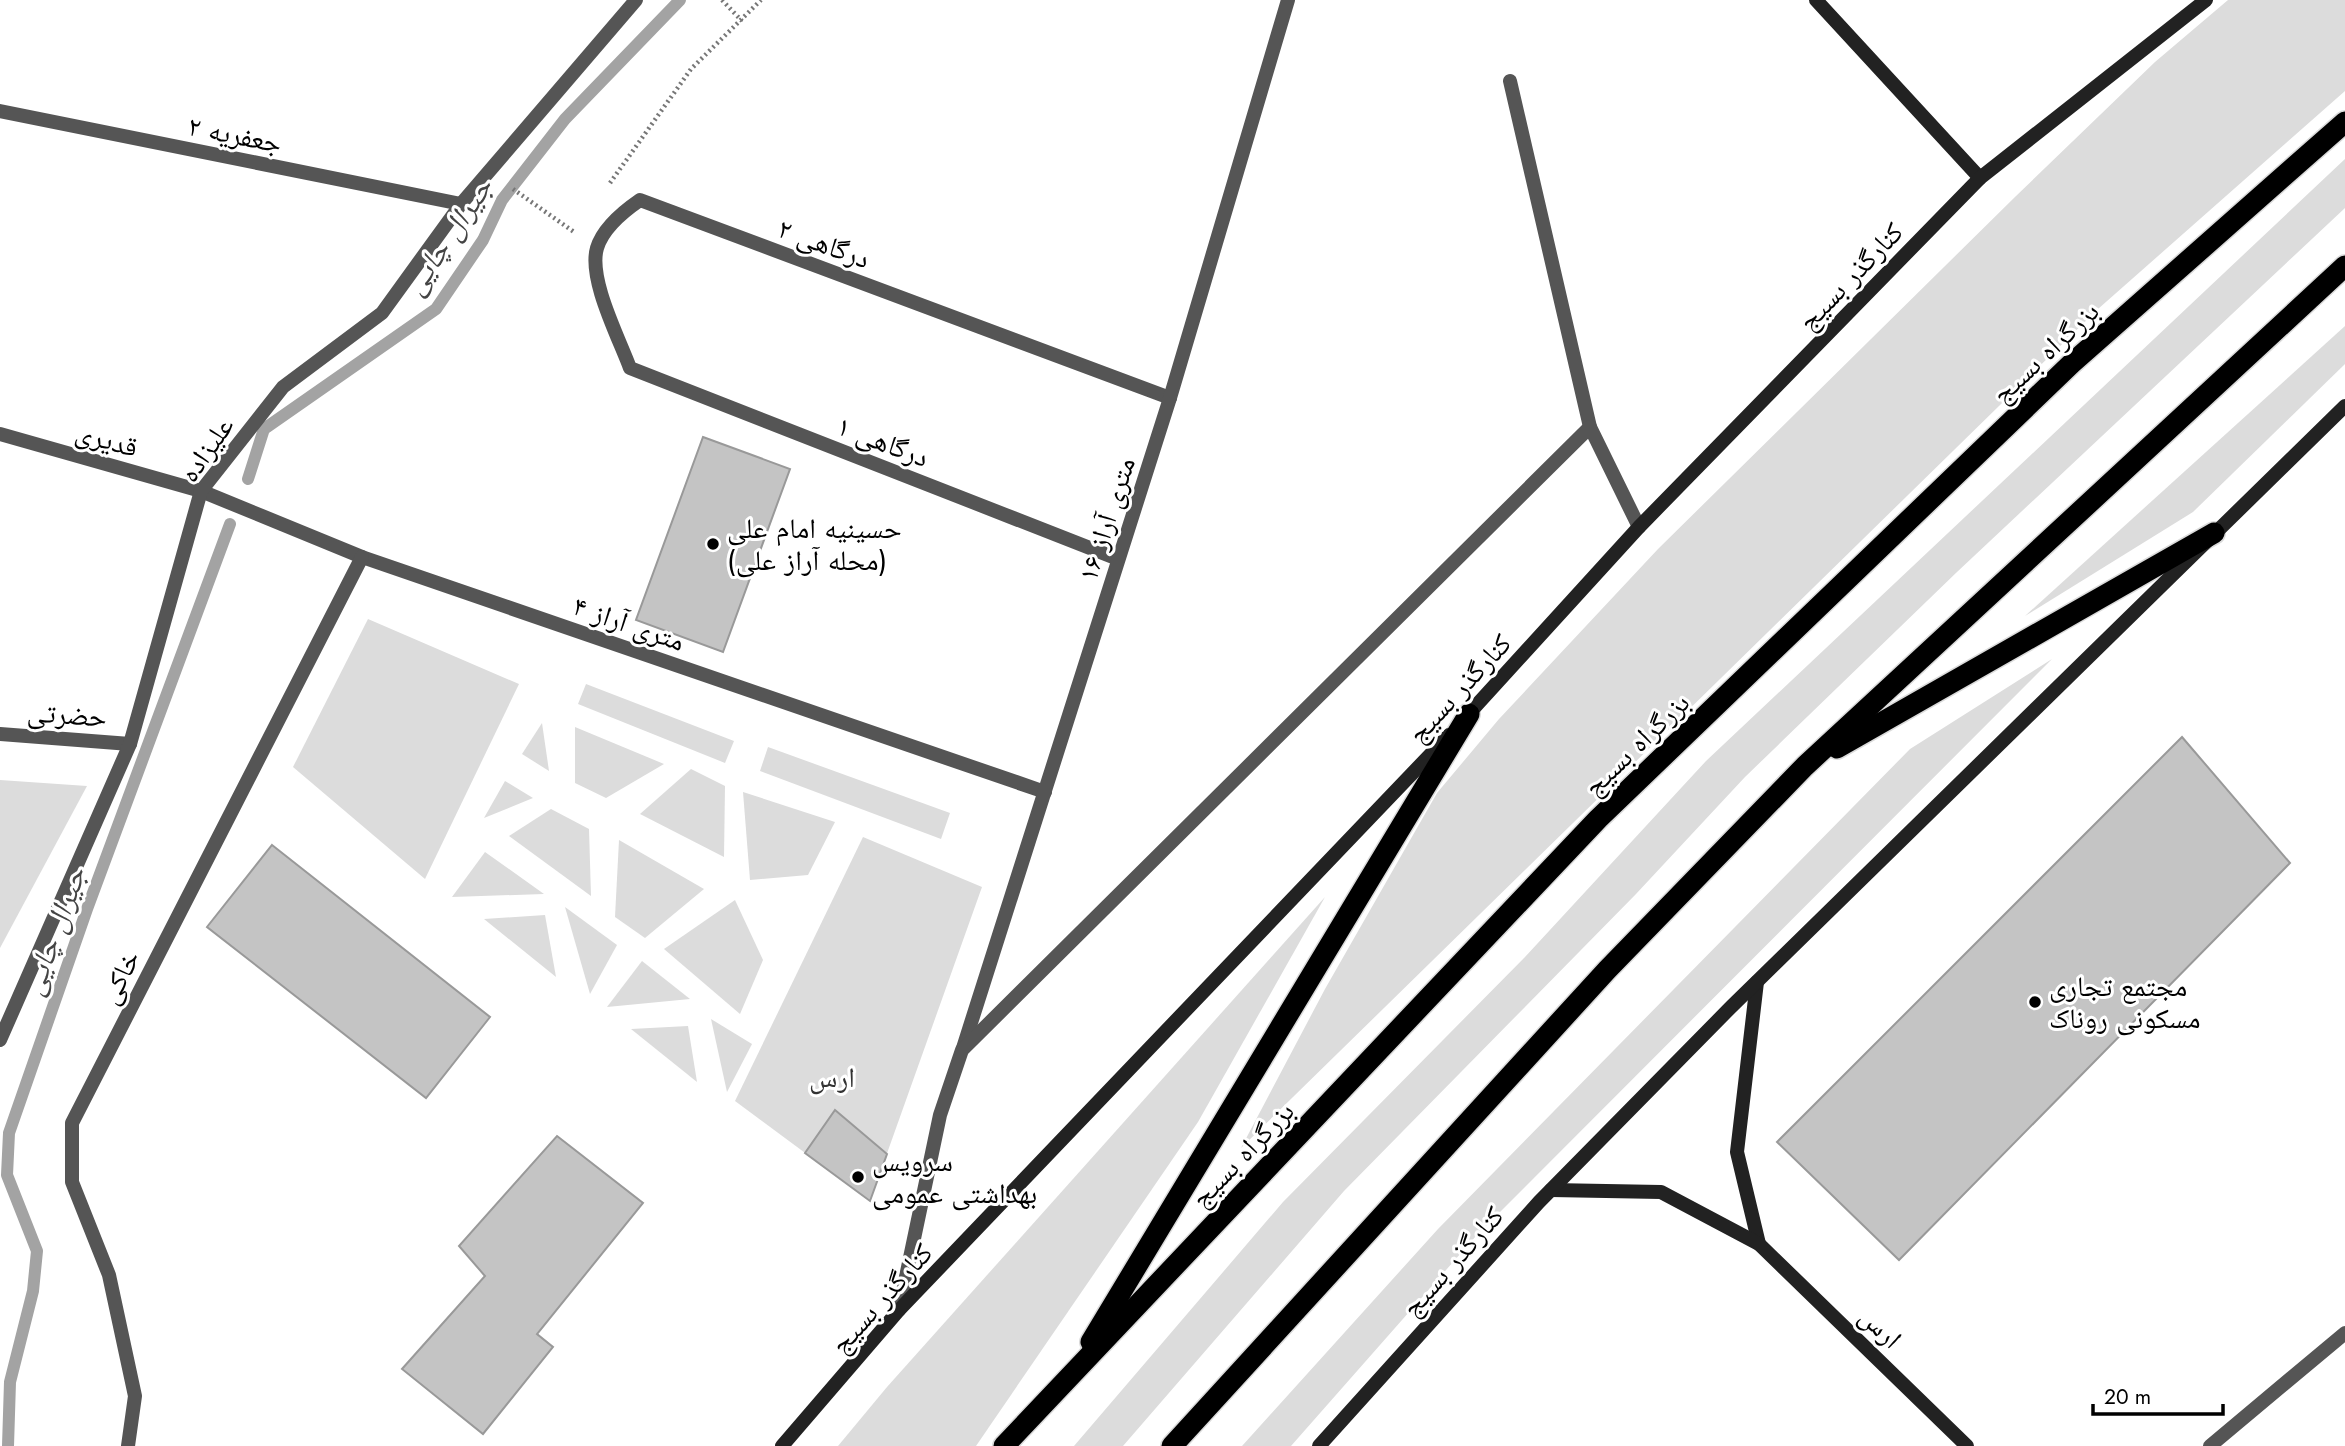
<svg xmlns="http://www.w3.org/2000/svg" width="2345" height="1446" viewBox="0 0 2345 1446" font-family="Jost,'Noto Naskh Arabic',sans-serif">
  <style>
    .green { fill: #dcdcdc }
    .lines { fill: none; stroke-linecap: round; stroke-linejoin: round }
    .stream { stroke: #a3a3a3; stroke-width: 12 }
    .building { fill: #c4c4c4; stroke: #999; stroke-width: 2 }
    .highway-casing { stroke: #dbdbdb; stroke-width: 24 }
    .path { stroke: #777; stroke-width: 4.5; stroke-dasharray: 2 3.5; stroke-linecap: butt }
    .street { stroke: #555; stroke-width: 14 }
    .secondary { stroke: #222; stroke-width: 14 }
    .highway { stroke: #000; stroke-width: 21 }
    .poi-dot { fill: #000; stroke: #fff; stroke-width: 2.5 }
    .labels { text-anchor: middle; stroke-width: 6; stroke-linejoin: round; paint-order: stroke }
    .street-label { font-size: 28px; fill: #000; stroke: #fff }
    .poi-label { font-size: 28px; fill: #000; stroke: #fff; text-anchor: start }
    .park-label { font-size: 28px; fill: #333; stroke: #fff }
    .water-label { font-size: 30px; font-style: italic; fill: #444; stroke: #fff }
  </style>
  <rect width="100%" height="100%" fill="#fff"/>
  <g class="green">
    <polygon points="2228,0 2345,0 2345,91 2098,309 1241,1148 1325,989 1437,793 1499,719 1658,549 2016,196 2155,62"/>
    <polygon points="2345,159 2345,208 1957,572 1745,777 1636,894 1344,1191 1123,1446 1074,1446 1283,1202 1525,957 1706,761"/>
    <polygon points="2345,326 2345,364 2193,512 2025,616"/>
    <polygon points="368,619 519,684 425,879 293,767"/>
    <polygon points="2052,659 1476,1236 1291,1446 1242,1446 1438,1229 1910,749"/>
    <polygon points="586,684 734,741 725,763 578,704"/>
    <polygon points="542,723 549,771 522,754"/>
    <polygon points="575,727 664,764 606,798 575,783"/>
    <polygon points="768,747 950,813 941,839 760,771"/>
    <polygon points="691,769 725,786 724,857 640,814"/>
    <polygon points="0,780 87,786 0,948"/>
    <polygon points="505,781 533,798 484,818"/>
    <polygon points="743,792 835,822 808,875 750,880"/>
    <polygon points="551,809 589,829 591,896 509,836"/>
    <polygon points="863,837 982,887 870,1201 735,1101"/>
    <polygon points="619,840 704,889 645,938 615,917"/>
    <polygon points="485,852 544,894 452,897"/>
    <polygon points="1325,897 1198,1122 976,1446 838,1446 887,1387"/>
    <polygon points="735,900 763,960 740,1014 664,949"/>
    <polygon points="565,907 617,945 590,994"/>
    <polygon points="545,915 556,977 484,919"/>
    <polygon points="642,961 690,999 607,1007"/>
    <polygon points="711,1019 752,1044 727,1092"/>
    <polygon points="688,1026 697,1082 631,1029"/>
  </g>
  <g class="lines">
    <g class="stream">
      <polyline points="248,479 264,429 436,309 483,240 502,200 565,119 680,0"/>
      <polyline points="8,1446 10,1382 33,1291 37,1251 7,1175 9,1133 87,909 230,524"/>
    </g>
  </g>
  <g class="building">
    <polygon points="703,437 790,469 723,652 636,620"/>
    <polygon points="2182,737 2290,863 1899,1260 1777,1142"/>
    <polygon points="272,845 490,1017 426,1098 207,927"/>
    <polygon points="835,1110 887,1154 870,1201 805,1153"/>
    <polygon points="557,1136 643,1203 537,1334 553,1347 483,1434 402,1369 485,1276 459,1246"/>
  </g>
  <g class="lines">
    <defs>
      <g id="highway">
        <polyline points="1837,748 2214,533"/>
        <polyline points="1091,1342 1469,714"/>
        <polyline points="1004,1446 1598,819 2071,364 2345,122"/>
        <polyline points="1172,1446 1607,970 1805,766 2345,266"/>
      </g>
    </defs>
    <use href="#highway" class="highway-casing"/>
    <g class="path">
      <polyline points="722,0 742,21"/>
      <polyline points="610,183 691,69 761,0"/>
      <polyline points="513,189 574,232"/>
    </g>
    <g class="street">
      <polyline points="1510,81 1590,427"/>
      <polyline points="0,111 461,204"/>
      <polyline points="0,434 201,491 362,557 1045,792"/>
      <path d="M 1118,559 L 630,368 C 619,338 588,279 597,248 C 603,228 624,211 640,200 L 1170,398"/>
      <polyline points="0,734 130,744"/>
      <polyline points="0,1040 130,744 201,491 283,387 382,313 461,204 636,0"/>
      <polyline points="963,1048 1170,398 1288,0"/>
      <polyline points="899,1310 940,1115 962,1050 1590,427 1639,527"/>
      <polyline points="128,1446 135,1396 109,1275 72,1182 72,1123 362,557"/>
      <polyline points="2210,1446 2345,1333"/>
    </g>
    <g class="secondary">
      <polyline points="1816,0 1980,178"/>
      <polyline points="1463,720 1639,527 1980,178 2206,0"/>
      <polyline points="1757,982 1737,1152 1759,1244"/>
      <polyline points="1551,1190 1661,1192 1759,1244 1967,1446"/>
      <polyline points="782,1446 899,1310 1449,735"/>
      <polyline points="1319,1446 1539,1202 1731,1007 2345,406"/>
    </g>
    <use href="#highway" class="highway"/>
  </g>
  <g class="poi-dot">
    <circle cx="713" cy="544" r="7"/>
    <circle cx="2035" cy="1002" r="7"/>
    <circle cx="858" cy="1177" r="7"/>
  </g>
  <g class="labels">
    <g class="street-label">
      <text transform="translate(235 134) rotate(11)" y="10">جعفریه ۲</text>
      <text transform="translate(824 243) rotate(20)" y="10">درگاهی ۲</text>
      <text transform="translate(1850 276) rotate(-46)" y="10">کنارگذر بسیج</text>
      <text transform="translate(2045 352) rotate(-43)" y="10">بزرگراه بسیج</text>
      <text transform="translate(107 439) rotate(16)" y="10">قدیری</text>
      <text transform="translate(883 441) rotate(21)" y="10">درگاهی ۱</text>
      <text transform="translate(206 449) rotate(-55)" y="10">علیزاده</text>
      <text transform="translate(1106 519) rotate(-72)" y="10">۱۶ متری آراز</text>
      <text transform="translate(629 623) rotate(19)" y="10">۴ متری آراز</text>
      <text transform="translate(1459 688) rotate(-47)" y="10">کنارگذر بسیج</text>
      <text transform="translate(67 714) rotate(4)" y="10">حضرتی</text>
      <text transform="translate(1636 744) rotate(-44)" y="10">بزرگراه بسیج</text>
      <text transform="translate(119 977) rotate(-63)" y="10">خاکی</text>
      <text transform="translate(1242 1154) rotate(-46)" y="10">بزرگراه بسیج</text>
      <text transform="translate(1452 1261) rotate(-48)" y="10">کنارگذر بسیج</text>
      <text transform="translate(881 1298) rotate(-48)" y="10">کنارگذر بسیج</text>
      <text transform="translate(1881 1327) rotate(44)" y="10">ارس</text>
    </g>
    <g class="poi-label">
      <text x="727" y="538">حسینیه امام علی<tspan x="727" dy="32">(محله آراز علی)</tspan></text>
      <text x="2049" y="996">مجتمع تجاری<tspan x="2049" dy="32">مسکونی روناک</tspan></text>
      <text x="872" y="1171">سرویس<tspan x="872" dy="32">بهداشتی عمومی</tspan></text>
    </g>
    <g class="park-label">
      <text x="832" y="1087">ارس</text>
    </g>
    <g class="water-label">
      <text transform="translate(448 236) rotate(-56)" y="10">جیرال چایی</text>
      <text transform="translate(54 931) rotate(-70)" y="10">جیرال چایی</text>
    </g>
  </g>
  <path d="M2093 1404v10h130v-10" fill="none" stroke="#000000" stroke-width="3.5"/>
  <text x="2104" y="1404" font-size="21" fill="#000000" stroke="#ffffff" stroke-width="5" paint-order="stroke">20 m</text>
</svg>
